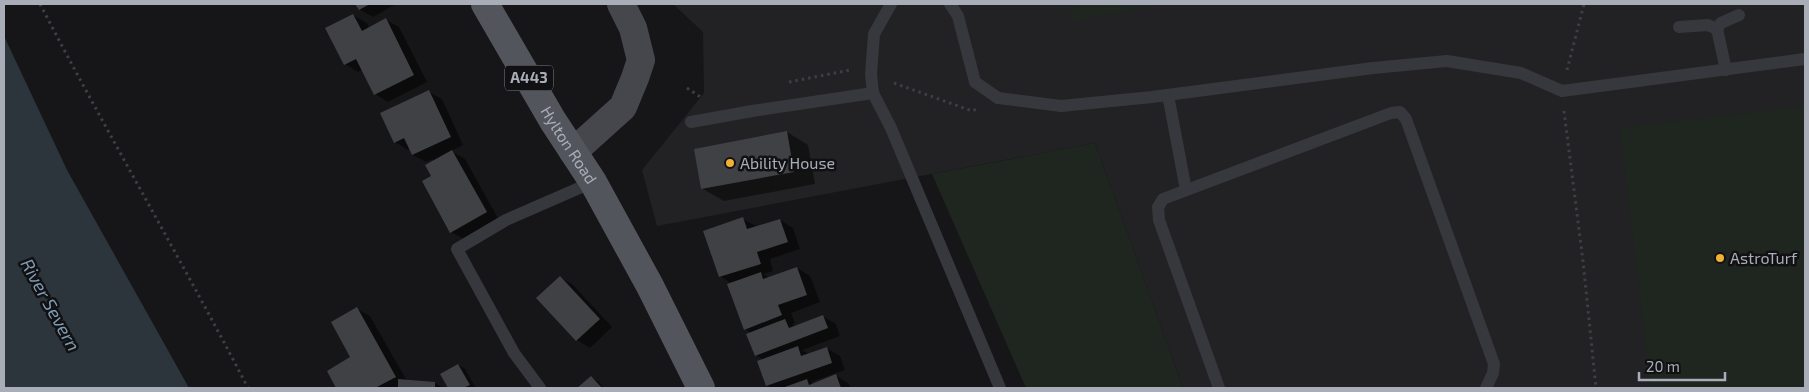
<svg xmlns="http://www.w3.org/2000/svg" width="1809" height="392" viewBox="0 0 1809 392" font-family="'Exo 2',sans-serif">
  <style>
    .built { fill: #222225 }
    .green { fill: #1e261f }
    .water { fill: #2c353c }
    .shadow { fill: #0007 }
    .building { fill: #404145 }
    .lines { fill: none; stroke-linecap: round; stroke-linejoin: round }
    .path { stroke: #3d3f44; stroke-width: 3; stroke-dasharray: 2.5 4; stroke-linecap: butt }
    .lane { stroke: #37383d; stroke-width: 12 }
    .secondary { stroke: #45474d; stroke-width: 28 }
    .primary { stroke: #53555c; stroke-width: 28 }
    .poi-dot { fill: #f2b134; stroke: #111113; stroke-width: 2 }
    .labels { text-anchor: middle; stroke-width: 5; stroke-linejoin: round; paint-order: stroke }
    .shield { fill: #111113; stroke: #7b7e86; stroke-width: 1 }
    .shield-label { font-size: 15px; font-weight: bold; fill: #a8adb8 }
    .street-label { font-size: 16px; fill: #a8adb8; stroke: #111113 }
    .poi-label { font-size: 16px; fill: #a8adb8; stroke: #111113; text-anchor: start }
    .water-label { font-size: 18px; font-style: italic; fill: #7f9bb3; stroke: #111113 }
  </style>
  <rect width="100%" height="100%" fill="#161618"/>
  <polygon class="built" points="673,4 1805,4 1805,388 1183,388 1095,143 657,226 642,170 704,93 703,32"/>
  <g class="green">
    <polygon points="1069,4 1164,4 1072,22"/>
    <polygon points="1805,106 1805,388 1651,388 1620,128"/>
    <polygon points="1095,143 1183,388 1026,388 932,174"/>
  </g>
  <polygon class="water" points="4,36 67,170 189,388 4,388"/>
  <g class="shadow">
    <polygon points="356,4 396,4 373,17 359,9"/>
    <polygon points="353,15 367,23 369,28 386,20 399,27 427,82 388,102 375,94 363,69 358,72 345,64"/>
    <polygon points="429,92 442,99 463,145 451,151 465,159 499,220 464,239 451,232 432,177 433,159 426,162 413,155 410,149 408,150 395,142"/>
    <polygon points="787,132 808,145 815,184 724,201 703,189"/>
    <polygon points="743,219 756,226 780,220 793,228 800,249 770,259 773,271 763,274 769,278 797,268 810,276 820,302 791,313 795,323 792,324 797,327 822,316 836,324 840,336 802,350 809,354 826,348 840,356 845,370 811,382 814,384 834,376 834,374 849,384 851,388 772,388 767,385 764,360 756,355 752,333 745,329 732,284 720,276"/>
    <polygon points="560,277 573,285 612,327 590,348 577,340 538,298"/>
    <polygon points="357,309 370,316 407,381 435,383 443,388 338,388 328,371 352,358"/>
    <polygon points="458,365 465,369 476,388 449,388 441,374"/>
    <polygon points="592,378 599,382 604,388 579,388"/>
  </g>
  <g class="building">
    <polygon points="355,4 370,4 359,10"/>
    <polygon points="353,14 362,31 386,18 414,75 374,95 356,59 344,65 325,28"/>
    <polygon points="429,90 451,137 412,155 404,138 394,143 380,113"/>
    <polygon points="787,131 794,172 701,189 694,149"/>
    <polygon points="452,150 487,212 450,233 422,181 431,176 425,165"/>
    <polygon points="743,217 747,229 780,219 788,242 757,252 761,264 719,277 703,231"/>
    <polygon points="797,267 807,295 778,305 782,315 744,330 727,284 761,272 763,279"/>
    <polygon points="560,276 600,319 576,341 536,298"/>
    <polygon points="357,307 396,377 375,388 336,388 327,371 350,357 331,322"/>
    <polygon points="823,315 828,328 755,356 746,334 785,319 789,328"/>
    <polygon points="798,346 801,356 827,347 832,363 766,386 757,361"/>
    <polygon points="458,364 470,385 463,388 448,388 440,374"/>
    <polygon points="836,374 841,388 782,388 807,379 809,385"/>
    <polygon points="591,376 602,388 577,388"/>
    <polygon points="398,379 435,382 435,388 398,388"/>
  </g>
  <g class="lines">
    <g class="path">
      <path d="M 40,4 C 107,133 181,259 248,388"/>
      <polyline points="1567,70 1584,4"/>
      <polyline points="789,82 850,70"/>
      <polyline points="894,83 972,111 977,109"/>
      <polyline points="687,88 702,98"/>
      <polyline points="1564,111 1583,261 1596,388"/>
    </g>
    <g class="lane">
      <polyline points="891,4 874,34 871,74 873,93 891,128 1000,388"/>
      <polyline points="950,4 958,16 975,82 998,98 1061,106 1152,97 1373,68 1447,61 1521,73 1562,91 1805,59"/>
      <polyline points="1679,27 1708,25 1717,29"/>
      <polyline points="1726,70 1717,29 1721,23 1739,15"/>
      <polyline points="1168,95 1186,190"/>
      <polyline points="691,122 752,111 873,93"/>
      <polyline points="540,388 514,353 457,249 506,220 593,182"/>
      <polyline points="1219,388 1159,220 1158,207 1163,199 1391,113 1400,112 1406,119 1494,364 1493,373 1486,388"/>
    </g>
    <polyline class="secondary" points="573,152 623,107 635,78 641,60 633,28 621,4"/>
    <path class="primary" id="s1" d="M 485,4 L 553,121 L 593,182 L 650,286 L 701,388"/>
  </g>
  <g class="poi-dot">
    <circle cx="730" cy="163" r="5"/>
    <circle cx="1720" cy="258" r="5"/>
  </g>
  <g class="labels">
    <rect class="shield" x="505" y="65.5" width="48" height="25" rx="4"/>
    <g class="shield-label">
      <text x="529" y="83">A443</text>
    </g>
    <g class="street-label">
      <text dy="6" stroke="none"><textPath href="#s1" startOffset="164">Hylton Road</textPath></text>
    </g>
    <g class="poi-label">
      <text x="740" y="169">Ability House</text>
      <text x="1730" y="264">AstroTurf</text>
    </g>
    <g class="water-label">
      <text transform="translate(50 305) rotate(61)" y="6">River Severn</text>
    </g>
  </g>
  <rect width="1809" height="392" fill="none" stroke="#a8adb8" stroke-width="10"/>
  <path d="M1639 372v8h86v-8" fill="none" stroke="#a8adb8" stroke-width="2.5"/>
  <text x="1646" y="372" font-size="15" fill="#a8adb8" stroke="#111113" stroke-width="4" paint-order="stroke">20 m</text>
</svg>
